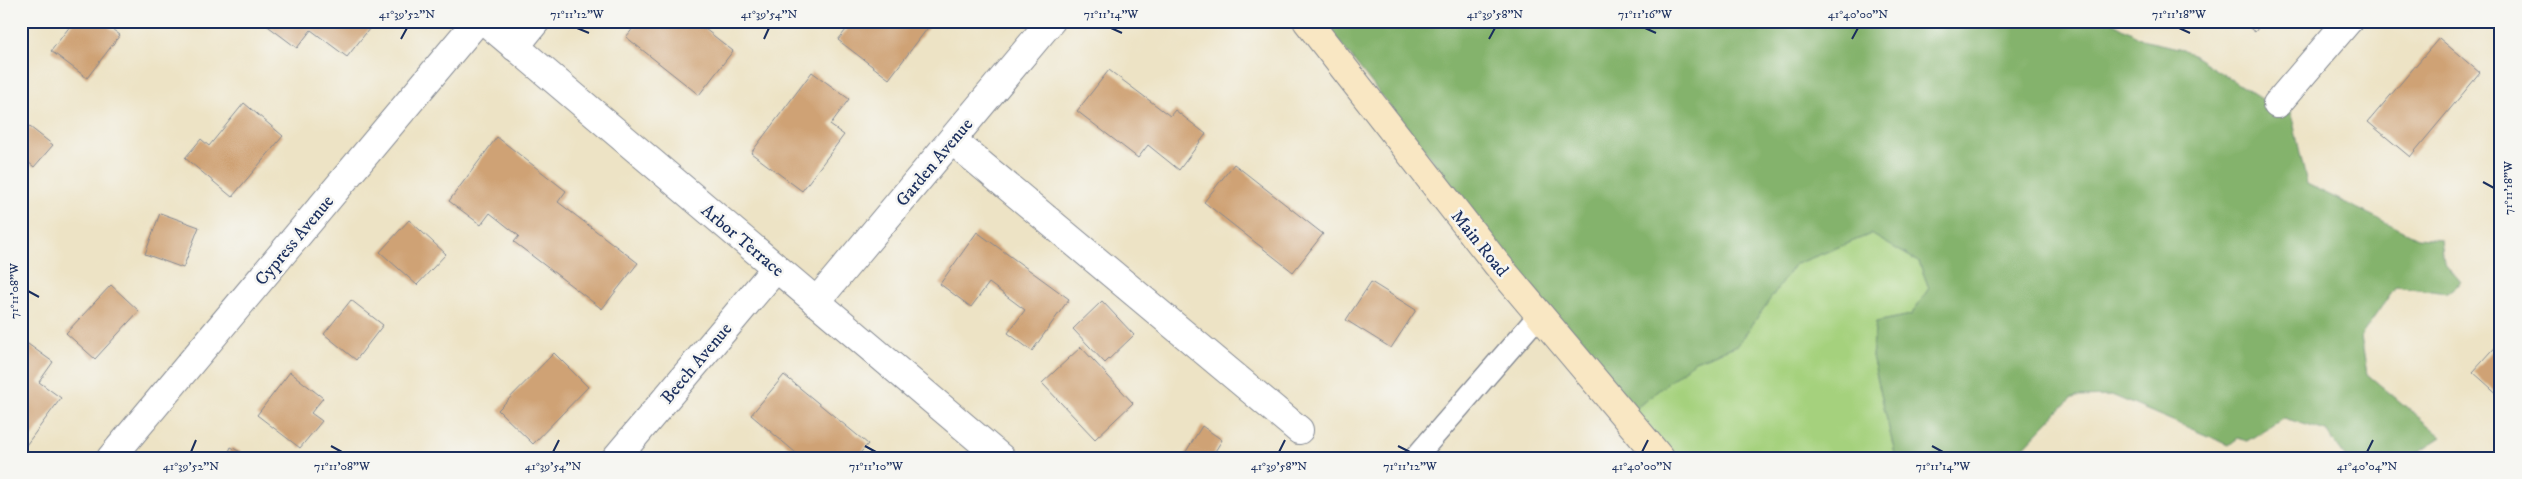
<svg xmlns="http://www.w3.org/2000/svg" width="2522" height="479" viewBox="0 0 2522 479" font-family="'IM FELL DW Pica',serif">
  <style>
    .green { fill: #a5d17d; stroke: #60806e }
    .forest { fill: #84b36c; stroke: #507165 }
    .building { fill: #cfa275 }
    .lines { fill: none; stroke-linecap: round; stroke-linejoin: round }
    .lane-casing { stroke: #848992; stroke-width: 24 }
    .street-casing { stroke: #848992; stroke-width: 30 }
    .secondary-casing { stroke: #848992; stroke-width: 30 }
    .lane { stroke: #fff; stroke-width: 21 }
    .street { stroke: #fff; stroke-width: 28 }
    .secondary { stroke: #f9e7c3; stroke-width: 28 }
    .ticks { fill: none; stroke: #1b2f5e; stroke-width: 2 }
    .labels { text-anchor: middle; stroke-width: 5; stroke-linejoin: round; paint-order: stroke }
    .street-label { font-size: 18px; fill: #1b2f5e; stroke: #f6f6f2 }
    .neatline { fill: none; stroke: #1b2f5e; stroke-width: 2 }
    .ticks-label { font-size: 12px; text-anchor: middle; fill: #1b2f5e }
  </style>
  <rect width="100%" height="100%" fill="#f6f6f2"/>
  <filter id="ink" filterUnits="userSpaceOnUse"><feTurbulence type="fractalNoise" baseFrequency=".02" numOctaves="2"/><feDisplacementMap in="SourceGraphic" scale="10" xChannelSelector="R" yChannelSelector="G"/><feConvolveMatrix kernelMatrix="1 2 1 2 8 2 1 2 1" color-interpolation-filters="sRGB"/></filter>
  <filter id="wash" filterUnits="userSpaceOnUse"><feTurbulence type="fractalNoise" baseFrequency=".0096" numOctaves="4" result="noise"/><feDisplacementMap in="SourceGraphic" scale="20" xChannelSelector="R" yChannelSelector="G"/><feGaussianBlur stdDeviation="1.12" result="paint"/><feColorMatrix in="noise" values="0 0 0 0 0 0 0 0 0 0 0 0 0 0 0 0 0 1.4 0 .05"/><feComposite in="paint" operator="in"/></filter>
  <g filter="url(#wash)">
    <rect width="100%" height="100%" fill="#ede3c5"/>
    <polygon class="green" points="1871,234 1919,262 1929,288 1911,315 1876,322 1872,356 1896,458 1663,458 1630,413 1695,361 1738,345 1794,265"/>
    <polygon class="forest" points="1323,21 2110,21 2146,41 2183,49 2276,108 2290,108 2307,184 2418,238 2441,240 2444,262 2461,282 2447,293 2396,286 2361,336 2367,374 2442,437 2409,458 2346,458 2326,431 2284,418 2247,441 2238,438 2229,445 2114,396 2076,397 2070,399 2013,458 1896,458 1872,356 1876,322 1911,315 1929,288 1919,262 1871,234 1794,265 1738,345 1695,361 1630,413"/>
    <g id="blocks">
      <g class="building">
        <polygon points="74,21 101,21 120,35 87,78 51,51"/>
        <polygon points="261,21 369,21 373,24 347,57 311,30 297,48"/>
        <polygon points="639,21 695,21 733,51 699,95 626,37"/>
        <polygon points="853,21 933,21 889,79 838,40"/>
        <polygon points="2240,21 2263,21 2255,32"/>
        <polygon points="2439,38 2480,73 2410,157 2368,122"/>
        <polygon points="1109,70 1170,116 1175,110 1206,134 1179,170 1148,145 1138,158 1077,111"/>
        <polygon points="812,72 849,99 830,125 844,135 802,191 751,153"/>
        <polygon points="244,103 283,136 232,197 185,158 201,139 209,146"/>
        <polygon points="21,120 53,145 34,167 21,156"/>
        <polygon points="497,137 566,191 558,202 638,263 602,309 514,242 519,236 490,213 481,225 449,201"/>
        <polygon points="1234,164 1323,234 1293,272 1204,202"/>
        <polygon points="160,213 199,227 183,268 145,254"/>
        <polygon points="409,220 446,254 417,285 380,252"/>
        <polygon points="977,232 1069,299 1032,351 1008,333 1025,310 989,283 971,307 940,284"/>
        <polygon points="1371,282 1416,310 1391,348 1346,320"/>
        <polygon points="111,285 139,311 95,359 66,333"/>
        <polygon points="351,300 383,325 356,360 324,334"/>
        <polygon points="1102,301 1134,335 1105,363 1073,329"/>
        <polygon points="21,339 53,362 39,382 61,398 21,452"/>
        <polygon points="2501,341 2501,397 2473,372"/>
        <polygon points="1081,347 1133,403 1095,439 1042,383"/>
        <polygon points="554,353 588,387 533,444 498,410"/>
        <polygon points="290,372 323,398 311,413 322,421 300,448 257,415"/>
        <polygon points="784,375 868,444 856,458 802,458 751,415"/>
        <polygon points="1202,426 1222,440 1211,458 1182,458"/>
        <polygon points="231,447 252,458 226,458"/>
      </g>
    </g>
  </g>
  <g filter="url(#ink)">
    <use href="#blocks" fill-opacity="0" stroke="#848992" stroke-width="1"/>
    <g class="lines">
      <defs>
        <polyline id="lane" points="1415,458 1540,314"/>
        <g id="street">
          <polyline points="485,21 1001,458"/>
          <polyline points="515,47 536,21"/>
          <polyline points="2277,104 2348,21"/>
          <polyline points="952,140 1299,430"/>
          <polyline points="816,302 1051,21"/>
          <polyline points="111,458 477,21"/>
          <polyline points="616,458 776,268"/>
        </g>
        <polyline id="secondary" points="1307,21 1496,263 1660,458"/>
      </defs>
      <use href="#lane" class="lane-casing"/>
      <use href="#street" class="street-casing"/>
      <use href="#secondary" class="secondary-casing"/>
      <use href="#lane" class="lane"/>
      <use href="#street" class="street"/>
      <use href="#secondary" class="secondary"/>
    </g>
  </g>
  <path class="ticks" d="M 577,28 L 589,33M 1111,28 L 1122,33M 1645,28 L 1656,33M 2179,28 L 2190,33M 401,39 L 407,28M 764,39 L 769,28M 1489,39 L 1495,28M 1852,39 L 1858,28M 2483,182 L 2494,188M 28,291 L 39,297M 331,446 L 342,452M 865,446 L 876,452M 1398,446 L 1410,452M 1932,446 L 1943,452M 191,452 L 196,440M 553,452 L 559,440M 1279,452 L 1285,440M 1642,452 L 1648,440M 2367,452 L 2373,440"/>
  <g class="labels">
    <g class="street-label">
      <text transform="translate(934 162) rotate(-50)" y="6">Garden Avenue</text>
      <text transform="translate(294 240) rotate(-50)" y="6">Cypress Avenue</text>
      <text transform="translate(743 240) rotate(40)" y="6">Arbor Terrace</text>
      <text transform="translate(1480 243) rotate(51)" y="6">Main Road</text>
      <text transform="translate(696 363) rotate(-50)" y="6">Beech Avenue</text>
    </g>
  </g>
  <rect width="2522" height="479" fill="none" stroke="#f6f6f2" stroke-width="55"/>
  <rect x="28" y="28" width="2466" height="424" class="neatline"/>
  <g class="ticks-label">
    <text x="407" y="18">41°39'52"N</text>
    <text x="577" y="18">71°11'12"W</text>
    <text x="769" y="18">41°39'54"N</text>
    <text x="1111" y="18">71°11'14"W</text>
    <text x="1495" y="18">41°39'58"N</text>
    <text x="1645" y="18">71°11'16"W</text>
    <text x="1858" y="18">41°40'00"N</text>
    <text x="2179" y="18">71°11'18"W</text>
    <text transform="translate(2508 188) rotate(-90)" y="4">71°11'18"W</text>
    <text transform="translate(14 291) rotate(-90)" y="4">71°11'08"W</text>
    <text x="191" y="470">41°39'52"N</text>
    <text x="342" y="470">71°11'08"W</text>
    <text x="553" y="470">41°39'54"N</text>
    <text x="876" y="470">71°11'10"W</text>
    <text x="1279" y="470">41°39'58"N</text>
    <text x="1410" y="470">71°11'12"W</text>
    <text x="1642" y="470">41°40'00"N</text>
    <text x="1943" y="470">71°11'14"W</text>
    <text x="2367" y="470">41°40'04"N</text>
  </g>
</svg>
